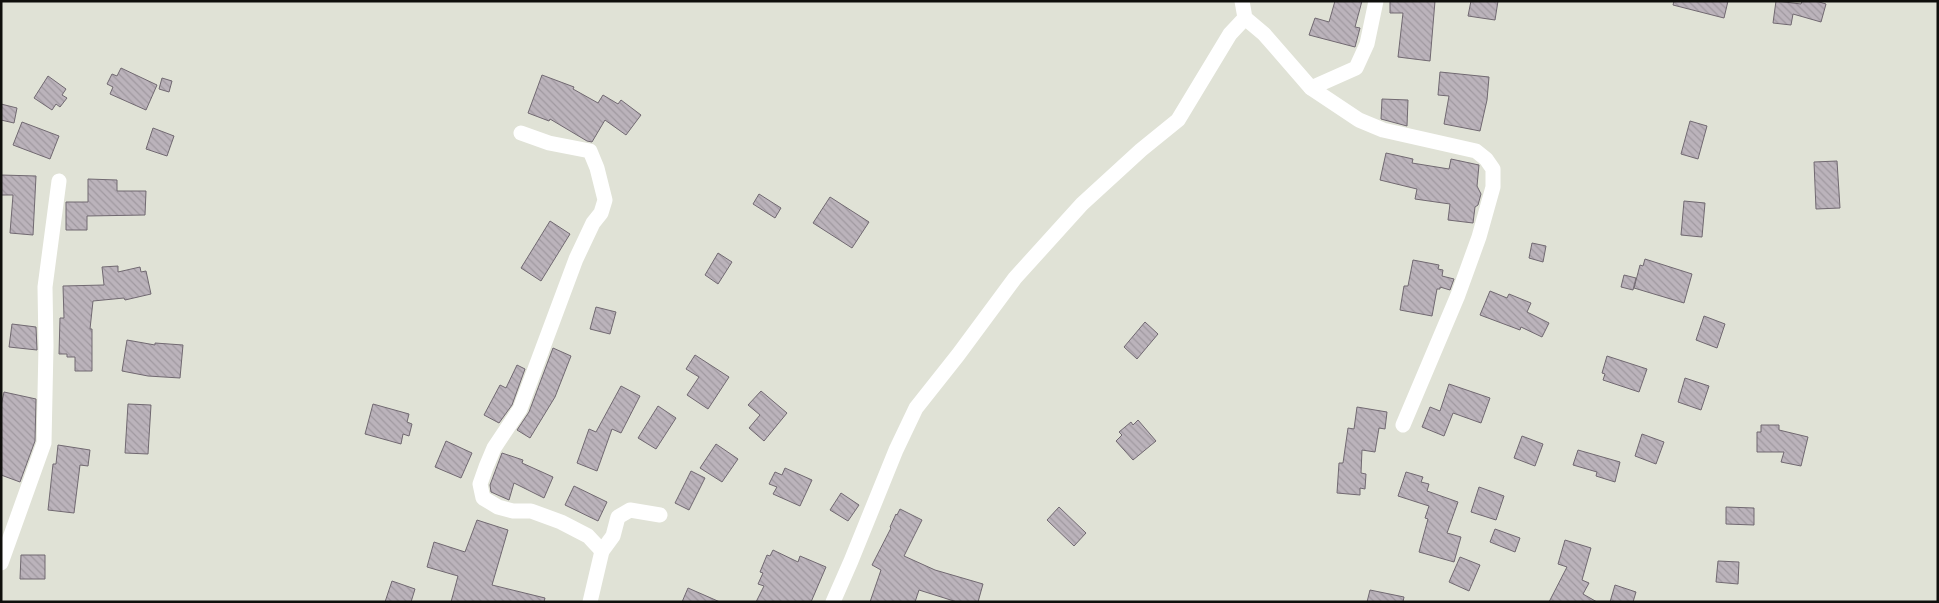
<svg xmlns="http://www.w3.org/2000/svg" width="1939" height="603" viewBox="0 0 1939 603" font-family="'DM Sans',sans-serif">
  <style>
    .building { fill: url(#building-back-hatch); stroke: #716971 }
    .lines { fill: none; stroke-linecap: round; stroke-linejoin: round }
    .street { stroke: #fff; stroke-width: 15 }
  </style>
  <defs>
    <pattern id="building-back-hatch" width="6" height="6" patternUnits="userSpaceOnUse" patternTransform="scale(1.25)"><rect width="6" height="6" fill="#bbb3bb"/><path d="M-1 5l2 2M0 0l6 6M5-1l2 2" fill="none" stroke="#a099a0"/></pattern>
  </defs>
  <rect width="100%" height="100%" fill="#e0e2d6"/>
  <g class="building">
    <polygon points="1335,1 1362,1 1355,27 1360,28 1355,47 1309,35 1315,18 1329,22"/>
    <polygon points="1390,1 1435,1 1430,61 1398,57 1403,13 1390,13"/>
    <polygon points="1471,1 1498,1 1495,20 1468,16"/>
    <polygon points="1674,1 1728,1 1724,18 1673,5"/>
    <polygon points="1776,1 1801,4 1802,1 1816,1 1826,4 1821,22 1793,14 1791,25 1773,23"/>
    <polygon points="121,68 157,85 146,110 110,94 113,87 107,84 112,74 117,76"/>
    <polygon points="1440,72 1489,77 1487,100 1480,131 1444,124 1449,96 1438,95"/>
    <polygon points="542,75 574,87 573,89 598,103 603,95 618,104 621,100 641,115 626,135 605,120 592,142 587,141 550,119 549,121 528,113"/>
    <polygon points="48,76 66,89 62,95 67,98 60,107 56,104 52,110 34,98"/>
    <polygon points="162,78 172,81 169,92 159,89"/>
    <polygon points="1382,99 1408,100 1407,126 1381,119"/>
    <polygon points="1,104 17,108 14,123 1,120"/>
    <polygon points="1690,121 1707,126 1698,159 1681,154"/>
    <polygon points="22,122 59,136 50,159 13,145"/>
    <polygon points="153,128 174,136 167,156 146,149"/>
    <polygon points="1386,153 1413,159 1412,163 1449,169 1451,159 1479,165 1477,186 1481,194 1478,205 1475,207 1473,223 1448,220 1450,204 1415,199 1417,189 1380,180"/>
    <polygon points="1837,161 1840,208 1816,209 1814,162"/>
    <polygon points="1,175 36,176 33,235 10,233 13,195 1,195"/>
    <polygon points="88,179 117,180 117,191 146,191 145,215 87,216 87,230 66,230 66,202 88,202"/>
    <polygon points="759,194 781,208 775,218 753,204"/>
    <polygon points="830,197 869,222 852,248 813,223"/>
    <polygon points="1684,201 1705,203 1702,237 1681,235"/>
    <polygon points="550,221 570,234 541,281 521,268"/>
    <polygon points="1532,243 1546,246 1543,262 1529,258"/>
    <polygon points="718,253 732,262 718,284 705,275"/>
    <polygon points="1645,259 1692,274 1684,303 1634,288 1640,265 1643,266"/>
    <polygon points="1413,260 1439,265 1438,269 1443,270 1442,276 1454,279 1450,290 1440,287 1440,289 1437,289 1432,316 1400,310 1404,286 1408,286"/>
    <polygon points="118,266 118,272 140,267 141,272 146,271 151,294 125,300 124,298 93,301 90,329 92,329 92,371 75,371 75,357 67,357 67,354 59,354 60,318 64,318 63,286 104,285 102,267"/>
    <polygon points="1624,275 1636,278 1633,290 1621,287"/>
    <polygon points="1490,291 1507,298 1509,294 1531,303 1527,312 1549,323 1542,337 1521,327 1520,330 1480,315"/>
    <polygon points="596,307 616,312 610,334 590,329"/>
    <polygon points="1704,316 1725,324 1717,348 1696,340"/>
    <polygon points="1145,322 1158,334 1137,359 1124,347"/>
    <polygon points="12,324 36,327 37,350 9,347"/>
    <polygon points="127,340 155,345 155,343 183,345 180,378 148,376 122,371"/>
    <polygon points="553,348 571,356 555,397 530,438 517,430 529,412"/>
    <polygon points="695,355 729,377 708,409 687,395 699,377 686,369"/>
    <polygon points="1607,356 1647,369 1639,392 1603,380 1605,374 1602,373"/>
    <polygon points="517,365 525,369 512,405 499,423 484,415 500,385 506,388"/>
    <polygon points="1685,378 1709,386 1701,410 1678,402"/>
    <polygon points="1449,384 1490,398 1481,423 1453,413 1444,436 1422,427 1430,407 1440,411"/>
    <polygon points="621,386 640,396 621,433 612,429 597,471 577,463 589,429 596,432"/>
    <polygon points="761,391 787,413 764,441 749,428 760,415 748,405"/>
    <polygon points="4,392 36,399 35,441 20,482 1,475 1,406"/>
    <polygon points="128,404 151,405 148,454 125,453"/>
    <polygon points="373,404 409,414 407,422 412,424 409,436 403,434 401,444 365,434"/>
    <polygon points="658,406 676,418 656,449 638,438"/>
    <polygon points="1357,407 1387,412 1385,429 1379,428 1375,452 1362,450 1361,473 1366,474 1365,489 1360,488 1360,495 1337,493 1339,463 1343,463 1348,428 1354,429"/>
    <polygon points="1138,420 1156,441 1133,460 1116,441 1122,435 1119,432 1131,422 1133,425"/>
    <polygon points="1761,425 1779,425 1779,430 1808,437 1801,466 1781,462 1784,452 1757,452 1757,432 1761,432"/>
    <polygon points="1642,434 1664,442 1656,464 1635,456"/>
    <polygon points="1522,436 1543,444 1535,466 1514,458"/>
    <polygon points="446,441 472,453 461,478 435,467"/>
    <polygon points="716,444 738,459 722,482 700,468"/>
    <polygon points="58,445 90,450 88,466 80,465 74,513 48,510 53,464 56,464"/>
    <polygon points="1578,450 1620,462 1615,482 1596,476 1597,472 1573,465"/>
    <polygon points="502,453 523,460 522,463 553,477 544,498 514,483 509,500 491,492 490,485"/>
    <polygon points="785,468 812,480 800,506 773,494 777,487 769,484 775,472 782,475"/>
    <polygon points="691,471 705,478 689,510 675,503"/>
    <polygon points="1406,472 1423,477 1421,482 1429,484 1427,491 1458,502 1447,533 1461,537 1454,562 1419,552 1428,519 1425,518 1429,506 1398,496"/>
    <polygon points="574,486 607,502 598,521 565,505"/>
    <polygon points="1479,487 1504,496 1496,520 1471,512"/>
    <polygon points="841,493 859,505 848,521 830,510"/>
    <polygon points="1059,507 1086,533 1074,546 1047,520"/>
    <polygon points="1726,507 1754,508 1754,525 1726,524"/>
    <polygon points="900,509 922,520 904,556 935,570 983,584 978,602 957,602 919,590 915,602 870,602 881,570 872,565 891,528 890,527 896,514 897,515"/>
    <polygon points="477,520 508,530 492,585 545,598 544,602 451,602 458,576 427,567 434,542 465,552"/>
    <polygon points="1495,529 1520,538 1515,552 1490,542"/>
    <polygon points="1565,540 1591,548 1582,580 1589,583 1583,594 1597,602 1549,602 1567,567 1558,564"/>
    <polygon points="773,550 798,562 800,556 826,567 811,602 756,602 764,586 758,584 763,573 760,572 767,555 770,556"/>
    <polygon points="21,555 45,555 45,579 20,579"/>
    <polygon points="1460,557 1480,565 1469,591 1449,582"/>
    <polygon points="1718,561 1739,562 1738,584 1716,582"/>
    <polygon points="392,581 415,589 411,602 385,602"/>
    <polygon points="1615,585 1636,592 1633,602 1610,602"/>
    <polygon points="688,588 720,602 682,602"/>
    <polygon points="1370,590 1404,597 1403,602 1367,602"/>
  </g>
  <g class="lines">
    <g class="street">
      <polyline points="1242,1 1245,18 1264,34 1311,88 1359,120 1383,130 1476,151 1486,159 1493,169 1493,187 1479,237 1458,295 1403,425"/>
      <polyline points="1311,88 1356,68 1367,44 1376,1"/>
      <polyline points="521,133 549,143 590,151 597,168 605,200 601,213 593,223 576,259 520,409 494,448 486,467 480,484 483,498 498,507 513,511 531,511 561,522 588,536 602,551"/>
      <polyline points="1,563 44,443 46,346 45,287 59,181"/>
      <polyline points="590,602 602,551 613,536 618,517 630,510 660,515"/>
      <polyline points="833,602 851,561 896,450 916,408 958,355 1015,278 1082,204 1141,150 1178,120 1230,34 1245,18"/>
    </g>
  </g>
  <rect width="1939" height="603" fill="none" stroke="#0f0f0c" stroke-width="5"/>
</svg>
